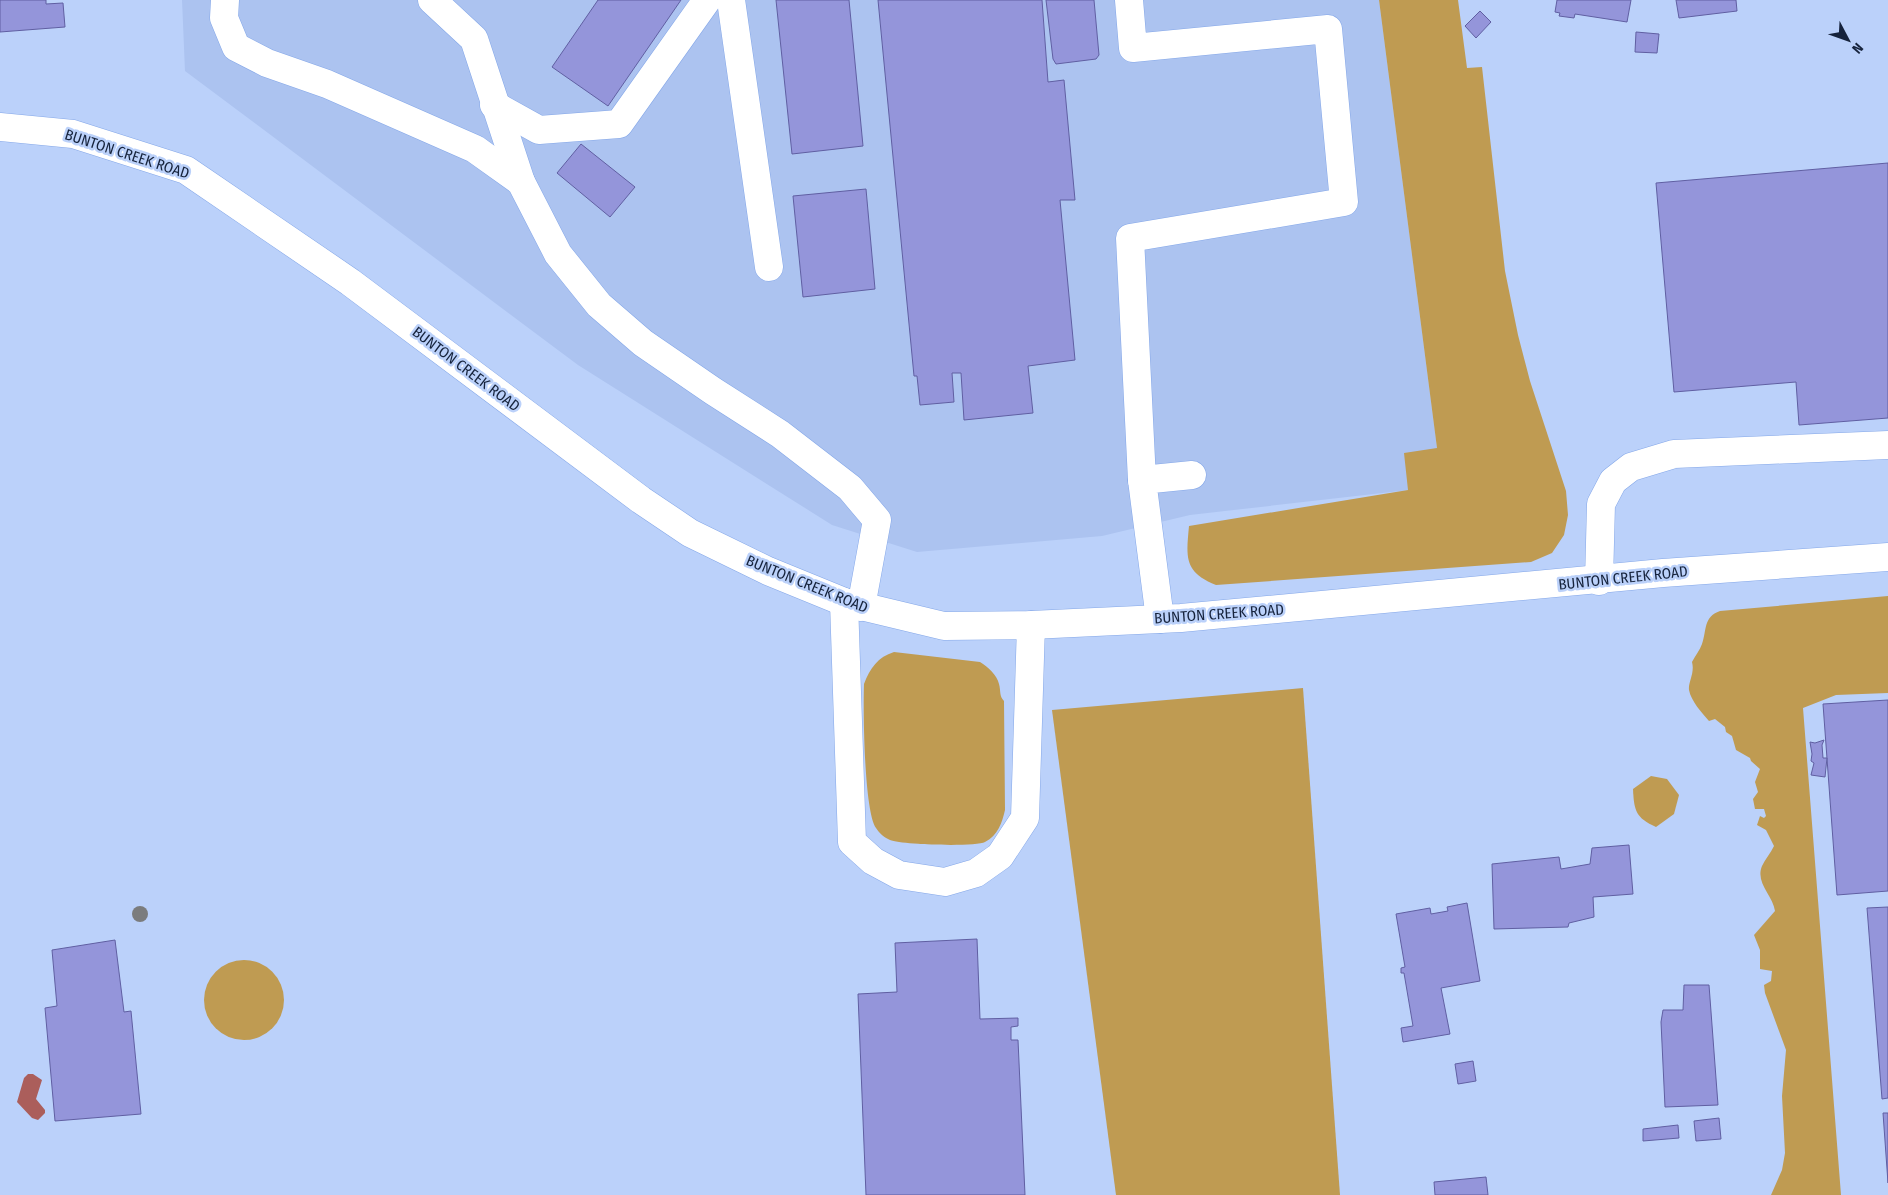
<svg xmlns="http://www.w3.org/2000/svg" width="1888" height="1195" viewBox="0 0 1888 1195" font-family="'Fira Sans Condensed',sans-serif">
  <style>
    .built { fill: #acc3f0 }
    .green { fill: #bf9b52 }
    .water { fill: #ab5e5b }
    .building { fill: #9495da; stroke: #605fa2 }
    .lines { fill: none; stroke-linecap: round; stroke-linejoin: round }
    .minor-casing { stroke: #84a7e8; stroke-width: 29 }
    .minor { stroke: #fff; stroke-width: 28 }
    .tree { fill: #7b7c7d }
    .labels { text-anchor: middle; stroke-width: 5; stroke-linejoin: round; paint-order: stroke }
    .street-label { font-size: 15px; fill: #16233c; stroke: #bbd1fa }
  </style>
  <rect width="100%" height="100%" fill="#bbd1fa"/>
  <polygon class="built" points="182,0 1379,0 1437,448 1409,490 1190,515 1102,536 917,552 832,525 578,365 185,71"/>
  <g class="green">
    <path d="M 1379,0 L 1458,0 L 1467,68 L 1482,67 L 1505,271 L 1518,335 L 1530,381 L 1566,491 L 1568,515 L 1564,535 L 1552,553 L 1531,562 L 1216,585 C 1184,572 1186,558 1189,526 L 1408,490 L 1404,453 L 1437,448 Z"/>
    <path d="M 1888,596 L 1888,693 L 1836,695 L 1803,708 L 1841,1195 L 1771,1195 L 1782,1170 L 1785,1153 L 1782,1096 L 1786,1050 L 1765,993 L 1764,985 L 1771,981 L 1772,971 L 1760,969 L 1760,950 L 1754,935 L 1775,911 C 1773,895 1755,883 1762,866 C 1765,859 1771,853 1774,846 L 1766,830 L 1757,825 L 1760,816 L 1764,818 L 1766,816 L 1764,809 L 1755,809 L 1753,799 L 1758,792 L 1755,782 L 1760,769 L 1751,761 L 1750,758 L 1736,750 L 1732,736 L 1726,732 L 1725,727 L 1715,719 L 1709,721 C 1702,713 1691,701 1689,690 C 1688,682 1695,673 1692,662 C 1695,656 1700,650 1702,644 C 1707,630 1703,617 1720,611 Z"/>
    <path d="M 894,652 L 980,662 C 988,667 997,675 999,684 C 1001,691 999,696 1004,701 L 1005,810 C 1002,823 998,835 985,842 C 976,847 902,845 890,840 C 885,838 879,833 876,828 C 864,811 863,709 864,684 C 870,668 878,657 894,652 Z"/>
    <polygon points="1303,688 1340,1195 1116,1195 1052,710"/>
    <path d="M 1651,776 L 1667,779 L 1679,795 L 1674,814 L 1656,827 C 1636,818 1634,811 1633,789 Z"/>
    <circle cx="244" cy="1000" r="40"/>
  </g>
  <polygon class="water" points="28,1074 33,1074 42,1080 36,1099 45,1110 45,1113 38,1120 32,1118 17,1102 24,1078"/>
  <g class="building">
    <polygon points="0,0 46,0 46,4 63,3 65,27 0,32"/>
    <polygon points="598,0 681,0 608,106 552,67"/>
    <polygon points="776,0 849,0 863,146 792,154"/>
    <polygon points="878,0 1042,0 1048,82 1064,80 1075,200 1060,200 1075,360 1028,366 1033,413 964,420 961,373 952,373 954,402 920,405 917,376 914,376"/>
    <polygon points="1046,0 1094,0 1099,55 1096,59 1056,64 1053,59"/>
    <polygon points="1557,0 1631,0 1627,22 1575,14 1574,18 1559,16 1560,13 1555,12"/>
    <polygon points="1676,0 1736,0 1737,11 1679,18"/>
    <polygon points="1480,11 1491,22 1476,38 1465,26"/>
    <polygon points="1636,32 1659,34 1657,53 1635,52"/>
    <polygon points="581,144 635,187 610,217 557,173"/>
    <polygon points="1888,163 1888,418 1799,425 1796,382 1674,392 1656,183"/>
    <polygon points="866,189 875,289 803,297 793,196"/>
    <polygon points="1888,700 1888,891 1837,895 1823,704"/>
    <polygon points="1824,740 1822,745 1823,758 1827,758 1825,777 1811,775 1814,763 1811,761 1812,754 1810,742 1815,743"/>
    <polygon points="1629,845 1633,894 1593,897 1594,917 1569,923 1568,927 1494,929 1492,864 1559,857 1561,869 1590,864 1592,848"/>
    <polygon points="1467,903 1480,981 1441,988 1450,1034 1403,1042 1401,1028 1413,1026 1404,973 1401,973 1401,968 1405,967 1396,914 1430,908 1431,914 1448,911 1447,907"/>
    <polygon points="1888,907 1888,1098 1882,1099 1867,908"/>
    <polygon points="977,939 980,1019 1018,1018 1018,1026 1011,1027 1011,1040 1018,1040 1025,1195 866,1195 858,994 897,992 895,943"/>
    <polygon points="115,940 124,1012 131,1011 141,1114 55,1121 45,1008 57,1006 52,950"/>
    <polygon points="1684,985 1709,985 1718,1105 1665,1107 1661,1022 1663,1010 1683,1010"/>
    <polygon points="1473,1061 1476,1081 1458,1084 1455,1064"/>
    <polygon points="1883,1113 1888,1113 1888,1183"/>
    <polygon points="1719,1118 1721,1139 1696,1141 1694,1121"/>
    <polygon points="1678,1125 1679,1138 1643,1141 1643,1129"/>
    <polygon points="1486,1177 1488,1195 1435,1195 1434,1182"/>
  </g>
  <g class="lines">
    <defs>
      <g id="minor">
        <polyline points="225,0 224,18 236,47 267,63 327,84 475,149 521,182 558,254 599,305 643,343 713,391 780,434 850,488 877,520 861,607"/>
        <polyline points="432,0 474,39 521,182"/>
        <polyline points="731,0 769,267"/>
        <polyline points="1129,0 1133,48 1328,29 1344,202 1130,238 1142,480"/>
        <polyline points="494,105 539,130 619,124 707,0"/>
        <polyline points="0,127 73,134 186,170 350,282 641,500 690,533 768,571 844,602 944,626 1031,625 1181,618 1663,573 1888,557"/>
        <polyline points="1599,581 1601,504 1613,481 1631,467 1674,454 1888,445"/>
        <polyline points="844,602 852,842 873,861 899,875 945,882 976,873 1000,856 1025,818 1031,625"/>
        <polyline points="1160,619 1142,480 1192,475"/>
      </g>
    </defs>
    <use href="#minor" class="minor-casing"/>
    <use href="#minor" class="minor"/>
  </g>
  <circle class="tree" cx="140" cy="914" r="8"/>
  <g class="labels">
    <g class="street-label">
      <text transform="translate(127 154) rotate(18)" y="5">BUNTON CREEK ROAD</text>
      <text transform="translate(466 369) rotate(37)" y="5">BUNTON CREEK ROAD</text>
      <text transform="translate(1623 578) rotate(-6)" y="5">BUNTON CREEK ROAD</text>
      <text transform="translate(807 584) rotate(22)" y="5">BUNTON CREEK ROAD</text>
      <text transform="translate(1219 614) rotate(-4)" y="5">BUNTON CREEK ROAD</text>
    </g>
  </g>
  <g transform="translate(1848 40) rotate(131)" stroke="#bbd1fa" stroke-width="4" paint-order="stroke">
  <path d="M0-4L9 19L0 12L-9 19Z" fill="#16233c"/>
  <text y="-8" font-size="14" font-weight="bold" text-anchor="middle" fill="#16233c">N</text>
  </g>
</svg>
